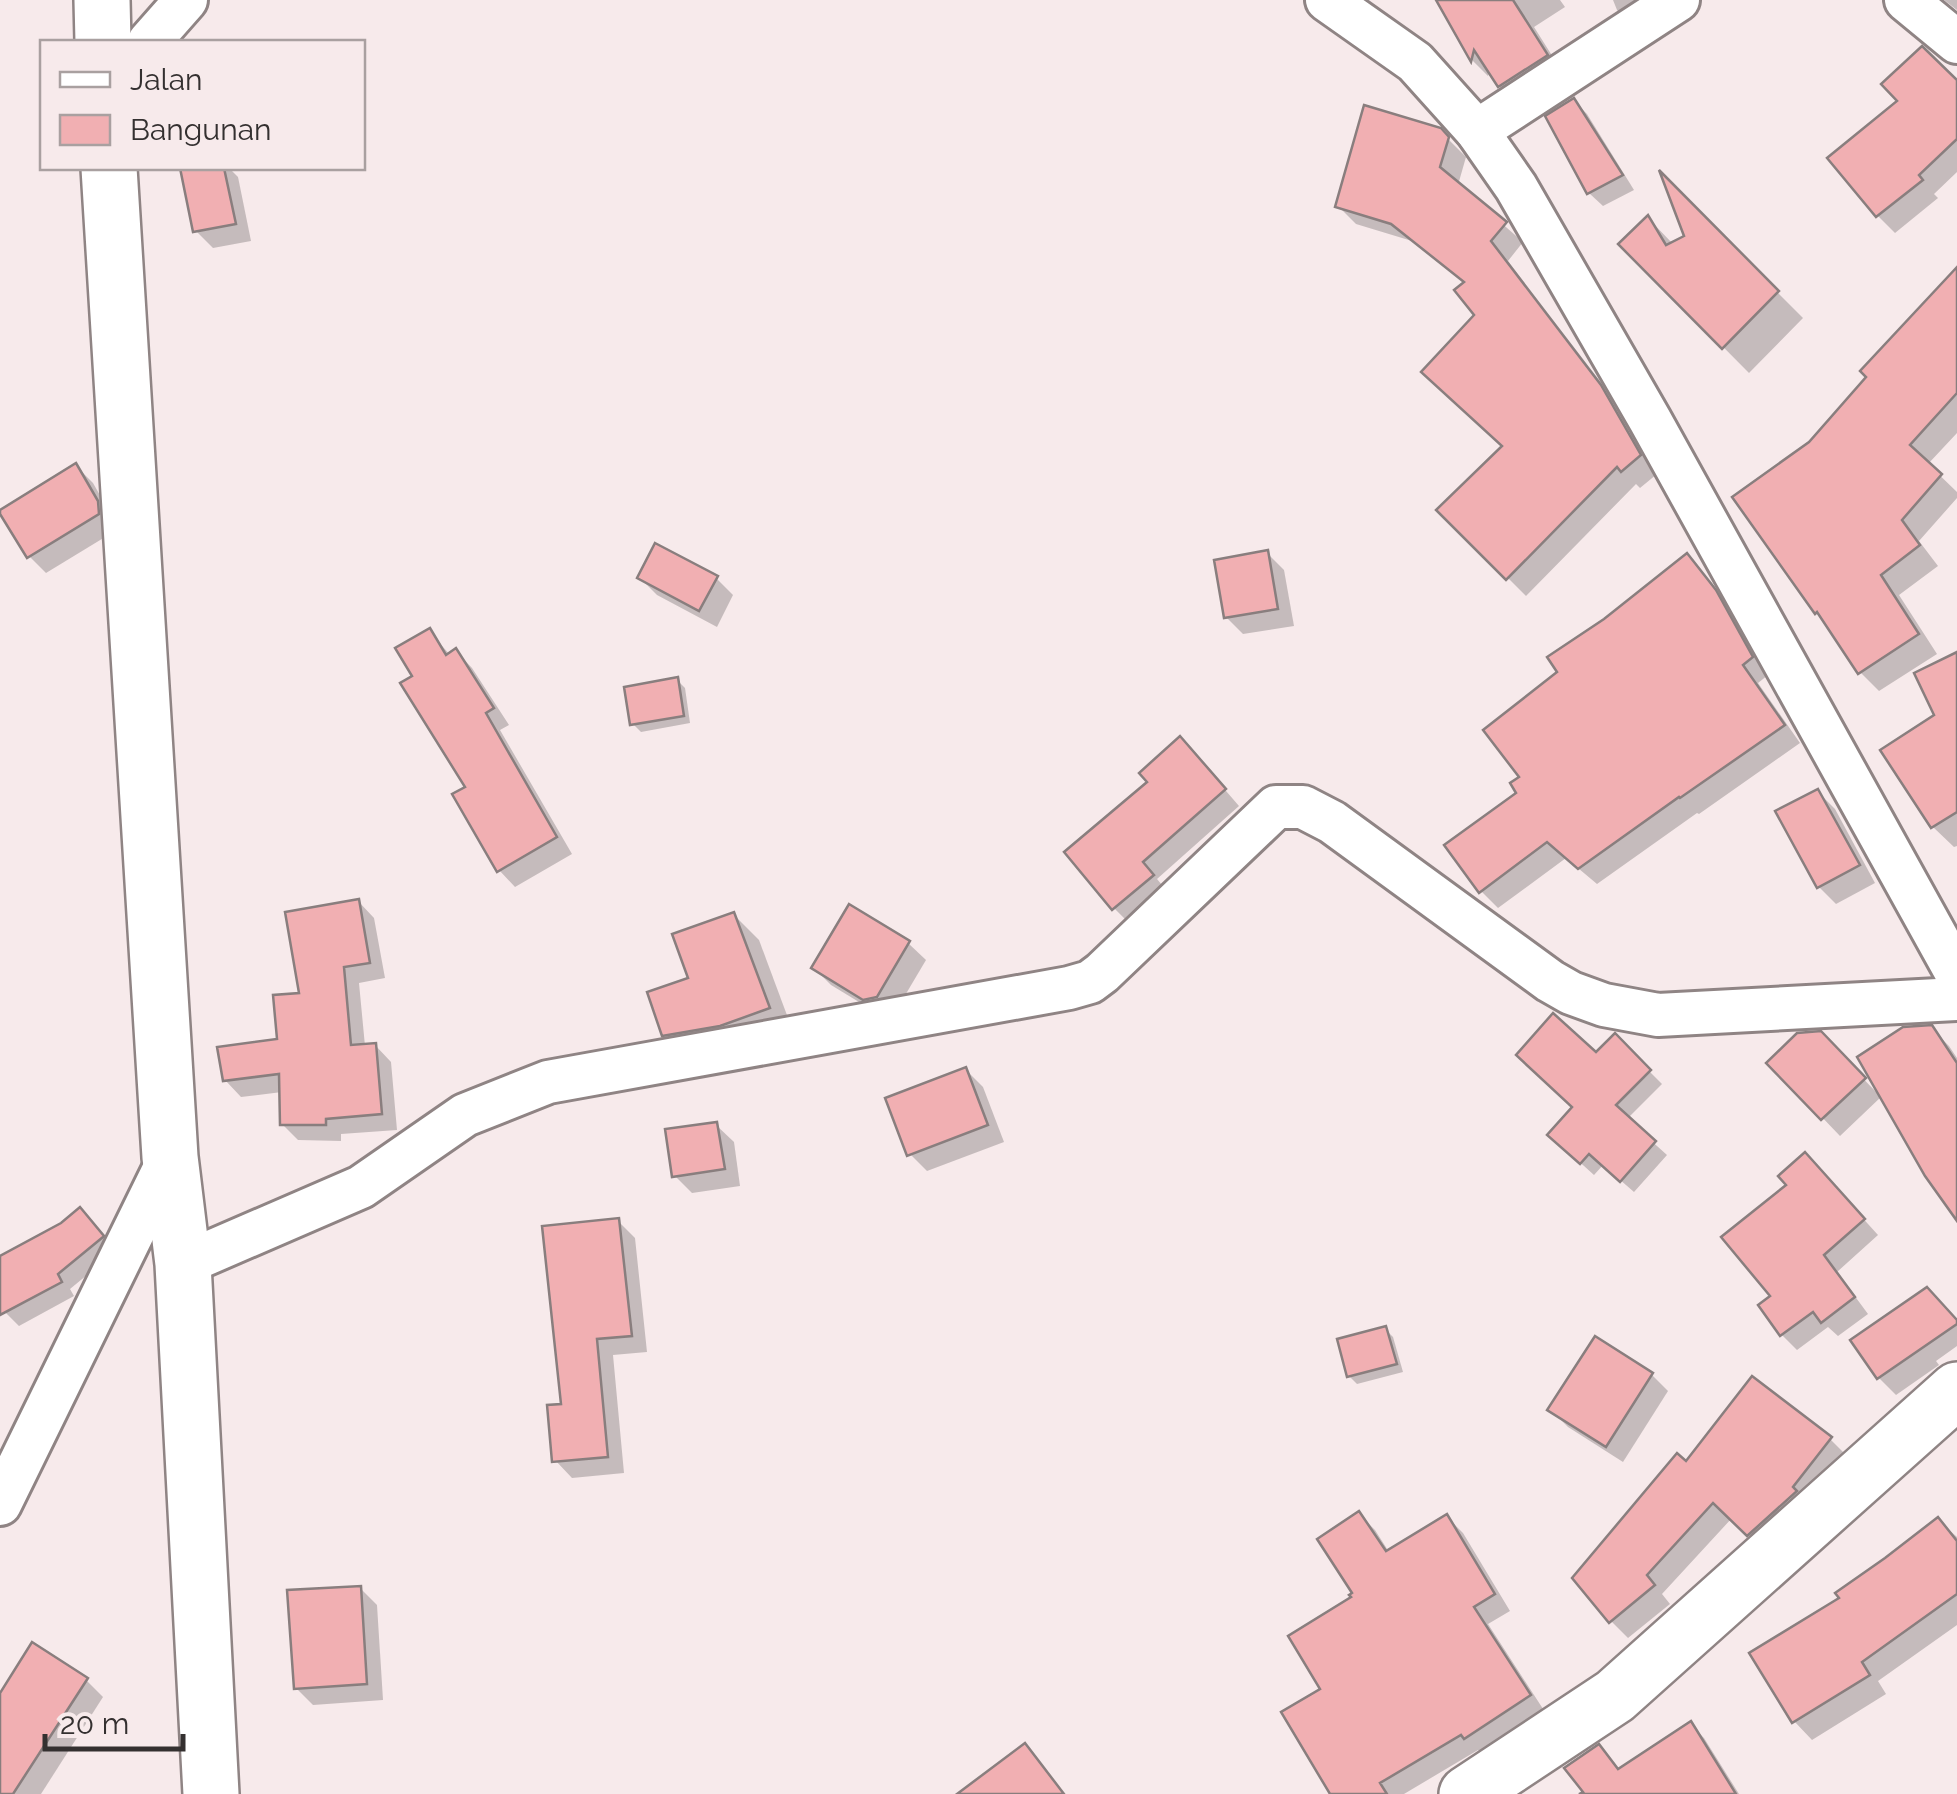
<svg xmlns="http://www.w3.org/2000/svg" width="1957" height="1794" viewBox="0 0 1957 1794" font-family="Raleway,sans-serif">
  <style>
    .shadow { fill: #0003 }
    .building { fill: #f1afb2; stroke: #897e7e; stroke-width: 2.5 }
    .lines { fill: none; stroke-linecap: round; stroke-linejoin: round }
    .minor-casing { stroke: #8f8484; stroke-width: 48 }
    .tertiary-casing { stroke: #8f8484; stroke-width: 60 }
    .trunk-casing { stroke: #8f8484; stroke-width: 60 }
    .minor { stroke: #fff; stroke-width: 42 }
    .tertiary { stroke: #fff; stroke-width: 55 }
    .trunk { stroke: #fff; stroke-width: 55 }
  </style>
  <rect width="100%" height="100%" fill="#f7eaeb"/>
  <g class="shadow">
    <polygon points="1438,0 1560,0 1565,7 1534,27 1563,73 1517,103 1500,86 1490,70 1488,76 1473,61"/>
    <polygon points="1613,0 1675,0 1633,27 1617,10"/>
    <polygon points="1944,0 1957,0 1957,10"/>
    <polygon points="1957,84 1957,172 1934,194 1938,198 1895,233 1878,216 1831,158"/>
    <polygon points="1574,101 1587,114 1634,190 1603,206 1589,193"/>
    <polygon points="1440,131 1466,157 1458,185 1523,242 1508,261 1619,406 1657,474 1640,488 1636,484 1526,596 1440,510 1505,447 1477,315 1466,284 1412,241 1356,224 1338,206"/>
    <polygon points="183,168 229,168 238,177 251,241 213,248 196,231"/>
    <polygon points="1665,180 1803,318 1749,373 1621,244 1648,218 1673,244 1687,237"/>
    <polygon points="1957,273 1957,433 1928,464 1957,492 1957,498 1919,541 1938,566 1899,595 1937,654 1879,691 1860,672 1811,444"/>
    <polygon points="76,466 93,483 114,520 115,531 46,573 29,556"/>
    <polygon points="1267,553 1284,570 1294,626 1243,634 1226,617"/>
    <polygon points="1687,557 1704,574 1732,610 1768,675 1758,683 1800,743 1699,814 1697,813 1597,884 1566,858 1498,908 1481,891 1519,793 1522,778 1561,672 1606,621"/>
    <polygon points="640,578 716,578 733,595 717,627 657,595"/>
    <polygon points="429,631 450,655 456,651 472,668 509,725 500,730 572,854 515,887 499,870 468,788 415,677"/>
    <polygon points="1957,655 1957,846 1954,847 1933,827 1884,750 1938,715"/>
    <polygon points="677,680 685,688 690,723 641,732 633,724"/>
    <polygon points="1195,755 1239,806 1157,879 1167,891 1129,923 1114,908"/>
    <polygon points="1818,792 1835,809 1875,883 1836,904 1819,887"/>
    <polygon points="358,901 374,918 385,978 359,983 365,1046 375,1045 391,1062 397,1130 341,1134 341,1141 298,1140 282,1124 282,1092 241,1097 225,1080 279,1041 301,995"/>
    <polygon points="734,915 759,940 794,1034 690,1061 664,1035 692,979"/>
    <polygon points="908,943 926,960 894,1014 882,1016 831,985 814,968"/>
    <polygon points="1931,1028 1949,1046 1957,1058 1957,1218 1882,1096 1840,1136 1770,1063 1820,1034 1879,1095"/>
    <polygon points="1615,1037 1662,1084 1627,1119 1667,1155 1634,1192 1603,1165 1594,1175 1563,1147 1575,1107 1596,1055"/>
    <polygon points="966,1070 983,1087 1004,1142 927,1171 910,1154"/>
    <polygon points="716,1125 734,1142 740,1186 692,1193 675,1176"/>
    <polygon points="1820,1171 1878,1235 1837,1272 1868,1314 1838,1336 1828,1327 1797,1350 1782,1335 1761,1306 1773,1297 1790,1186"/>
    <polygon points="618,1221 635,1238 647,1352 613,1355 624,1473 572,1478 555,1460 564,1406"/>
    <polygon points="94,1225 116,1251 70,1289 74,1296 19,1326 5,1312 0,1302 0,1259"/>
    <polygon points="1957,1322 1957,1346 1936,1361 1939,1365 1896,1395 1879,1378"/>
    <polygon points="1385,1329 1393,1337 1403,1372 1357,1384 1349,1376"/>
    <polygon points="1651,1374 1668,1391 1623,1462 1568,1427 1551,1410"/>
    <polygon points="1830,1439 1847,1456 1765,1551 1732,1518 1662,1594 1670,1604 1628,1638 1611,1621 1687,1465"/>
    <polygon points="1359,1514 1375,1530 1389,1552 1447,1517 1463,1533 1510,1611 1488,1624 1545,1712 1482,1753 1478,1750 1404,1794 1333,1794 1324,1690 1354,1598"/>
    <polygon points="1938,1520 1957,1537 1957,1625 1878,1681 1886,1694 1812,1740 1794,1721 1842,1599"/>
    <polygon points="360,1588 377,1605 383,1700 313,1705 296,1688"/>
    <polygon points="86,1680 103,1697 41,1794 9,1794 0,1788 0,1697"/>
    <polygon points="1691,1725 1704,1738 1739,1794 1580,1794 1585,1791 1598,1747 1619,1771"/>
  </g>
  <g class="building">
    <polygon points="1436,0 1513,0 1548,55 1498,87 1474,50 1471,62"/>
    <polygon points="1922,46 1957,80 1957,139 1919,175 1923,180 1876,217 1827,158 1897,101 1881,84"/>
    <polygon points="1574,98 1623,175 1587,194 1545,116"/>
    <polygon points="1364,105 1441,128 1449,137 1440,167 1507,222 1491,241 1601,385 1641,455 1621,472 1617,467 1506,580 1436,510 1502,446 1421,372 1474,315 1454,290 1464,282 1391,224 1335,207"/>
    <polygon points="180,168 224,168 236,224 193,232"/>
    <polygon points="1659,170 1779,291 1722,349 1618,244 1648,215 1666,245 1684,236"/>
    <polygon points="1957,267 1957,393 1910,445 1942,474 1902,520 1920,545 1881,575 1919,634 1858,674 1817,612 1815,614 1732,497 1809,442 1866,377 1860,371"/>
    <polygon points="76,463 98,501 99,514 27,558 0,514 0,510"/>
    <polygon points="655,543 718,576 699,611 637,578"/>
    <polygon points="1268,550 1278,609 1224,618 1214,560"/>
    <polygon points="1687,553 1716,590 1753,657 1743,665 1785,725 1680,798 1679,797 1578,869 1547,842 1479,893 1444,845 1516,793 1510,783 1519,777 1483,730 1557,672 1547,657 1604,619"/>
    <polygon points="430,628 446,655 456,648 494,708 486,713 557,837 497,872 452,794 465,787 400,683 412,676 395,648"/>
    <polygon points="1957,652 1957,812 1931,828 1880,750 1934,715 1914,673"/>
    <polygon points="678,677 684,716 630,725 624,687"/>
    <polygon points="1180,736 1226,789 1143,862 1154,875 1112,910 1064,852 1147,782 1139,773"/>
    <polygon points="1818,789 1860,865 1817,888 1775,811"/>
    <polygon points="359,899 370,963 344,967 351,1045 376,1043 382,1114 326,1119 326,1125 280,1125 279,1074 223,1081 217,1047 277,1039 273,995 299,993 285,912"/>
    <polygon points="849,904 910,941 877,997 863,1000 811,968"/>
    <polygon points="734,912 770,1008 720,1026 662,1036 647,992 688,978 672,934"/>
    <polygon points="1553,1013 1596,1052 1615,1033 1651,1070 1616,1105 1656,1141 1620,1182 1589,1154 1580,1164 1547,1135 1572,1107 1516,1055"/>
    <polygon points="1932,1025 1957,1063 1957,1221 1925,1176 1857,1057 1903,1027"/>
    <polygon points="1821,1031 1866,1078 1821,1120 1766,1063 1797,1033"/>
    <polygon points="966,1067 988,1125 907,1156 885,1098"/>
    <polygon points="717,1122 725,1169 672,1177 665,1129"/>
    <polygon points="1805,1152 1865,1219 1824,1255 1855,1297 1821,1323 1813,1312 1780,1336 1758,1305 1770,1296 1721,1237 1786,1185 1778,1176"/>
    <polygon points="80,1207 104,1236 103,1237 58,1274 62,1282 0,1315 0,1256 61,1223"/>
    <polygon points="619,1218 632,1336 597,1339 608,1457 552,1462 547,1405 561,1404 542,1226"/>
    <polygon points="1927,1287 1957,1320 1957,1324 1877,1379 1850,1340"/>
    <polygon points="1386,1326 1397,1364 1347,1377 1337,1339"/>
    <polygon points="1595,1336 1653,1373 1606,1447 1547,1410"/>
    <polygon points="1752,1376 1832,1437 1793,1487 1797,1491 1747,1536 1713,1503 1647,1575 1655,1585 1609,1623 1572,1578 1677,1453 1686,1461"/>
    <polygon points="1359,1511 1386,1551 1447,1514 1495,1594 1474,1607 1531,1695 1464,1739 1461,1735 1380,1783 1387,1794 1330,1794 1281,1712 1320,1689 1288,1636 1351,1597 1349,1595 1352,1593 1317,1539"/>
    <polygon points="1938,1517 1957,1541 1957,1594 1862,1662 1870,1675 1792,1723 1749,1653 1839,1598 1835,1593 1885,1558"/>
    <polygon points="361,1586 367,1684 294,1689 287,1590"/>
    <polygon points="32,1642 88,1678 13,1794 0,1794 0,1693"/>
    <polygon points="1691,1721 1736,1794 1579,1794 1583,1792 1564,1768 1599,1744 1618,1769"/>
    <polygon points="1025,1743 1064,1794 957,1794"/>
  </g>
  <g class="lines">
    <defs>
      <g id="minor">
        <polyline points="1327,0 1415,62 1477,131 1516,187 1650,420 1957,974"/>
        <polyline points="1906,0 1957,42"/>
        <polyline points="149,42 186,0"/>
        <polyline points="1477,131 1678,0"/>
        <polyline points="183,1264 361,1187 465,1115 548,1082 1069,988 1090,982 1102,973 1276,807 1303,807 1332,822 1550,981 1571,993 1604,1005 1658,1015 1957,999"/>
        <polyline points="0,1504 170,1157"/>
      </g>
      <polyline id="tertiary" points="1467,1794 1615,1696 1957,1390"/>
      <g id="trunk">
        <polyline points="102,0 103,42"/>
        <polyline points="109,168 170,1157 183,1264 211,1794"/>
      </g>
    </defs>
    <use href="#minor" class="minor-casing"/>
    <use href="#tertiary" class="tertiary-casing"/>
    <use href="#trunk" class="trunk-casing"/>
    <use href="#minor" class="minor"/>
    <use href="#tertiary" class="tertiary"/>
    <use href="#trunk" class="trunk"/>
  </g>
  <rect x="40" y="40" width="325" height="130" fill="#f7eaeb" stroke="#a9a0a0" stroke-width="2.5"/>
  <rect x="60" y="72" width="50" height="15" fill="#ffffff" stroke="#a9a0a0" stroke-width="2.5"/>
  <text x="130" y="90" font-size="30" fill="#343030">Jalan</text>
  <rect x="60" y="115" width="50" height="30" fill="#f1afb2" stroke="#a9a0a0" stroke-width="2.5"/>
  <text x="130" y="140" font-size="30" fill="#343030">Bangunan</text>
  <path d="M45 1734v15h138v-15" fill="none" stroke="#343030" stroke-width="5"/>
  <text x="60" y="1734" font-size="30" fill="#343030" stroke="#f7eaeb" stroke-width="8" paint-order="stroke">20 m</text>
</svg>
